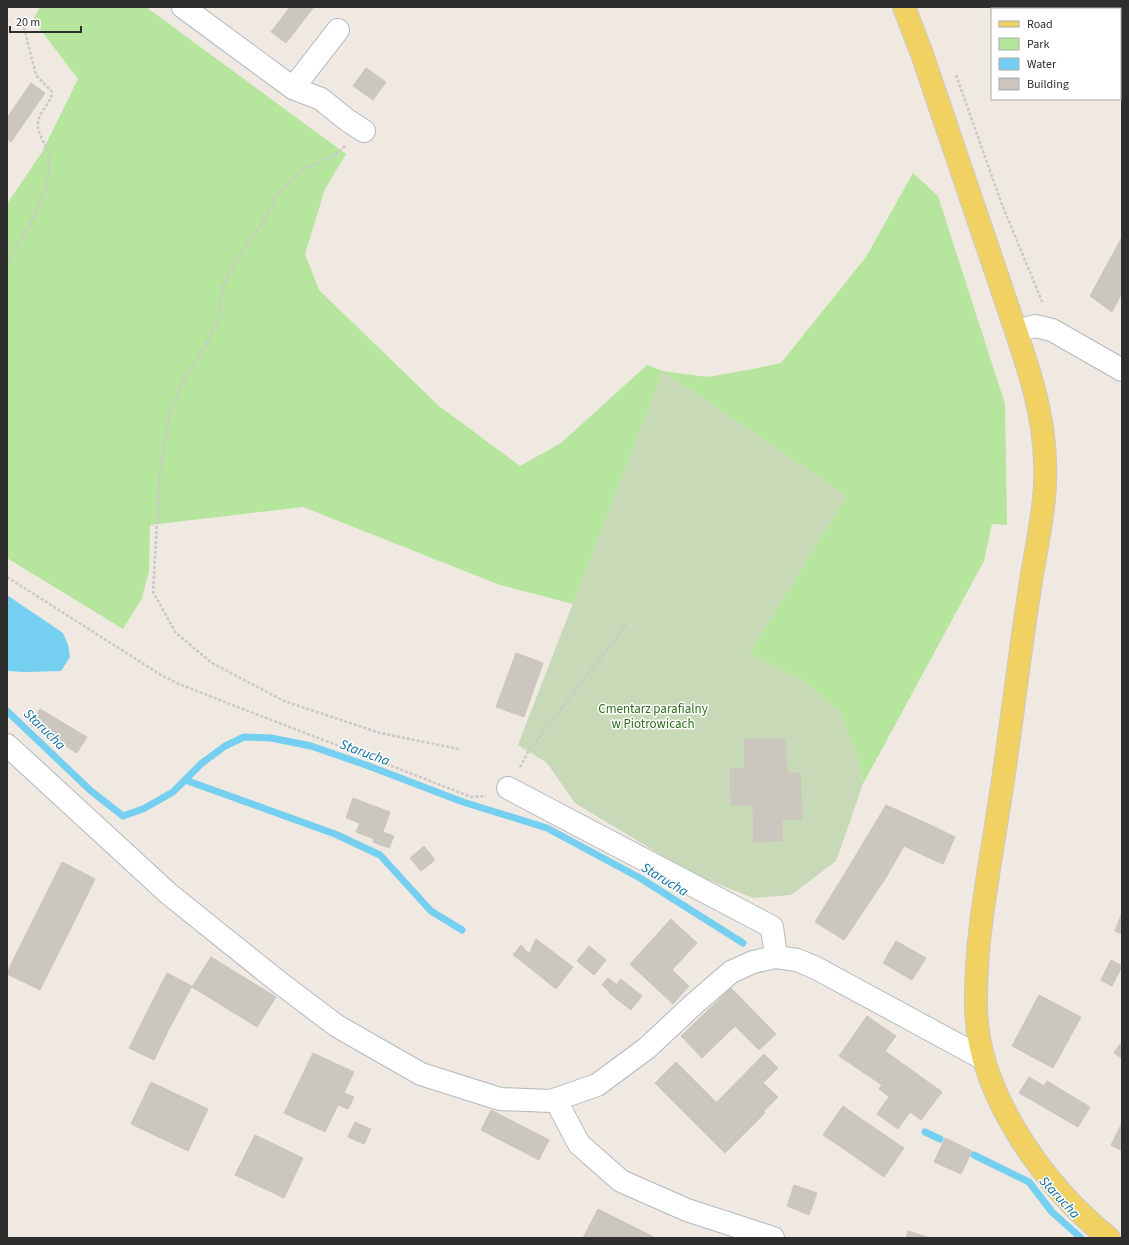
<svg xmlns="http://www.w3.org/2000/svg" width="1129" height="1245" viewBox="0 0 1129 1245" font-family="'Source Sans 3',sans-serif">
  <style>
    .green { fill: #b6e59e }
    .cemetery { fill: #c8d9b8 }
    .water { fill: #75cff0 }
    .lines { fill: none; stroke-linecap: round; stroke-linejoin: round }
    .stream { stroke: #75cff0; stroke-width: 7 }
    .building { fill: #cbc7bf; stroke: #cbc5ba }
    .minor-casing { stroke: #b4b7c1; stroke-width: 24 }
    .major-casing { stroke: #c9c9c9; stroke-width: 24 }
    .path { stroke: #c9c9c9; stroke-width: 2.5; stroke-dasharray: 3 2; stroke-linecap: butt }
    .minor { stroke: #fff; stroke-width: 22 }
    .major { stroke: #f2d163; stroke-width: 22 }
    .labels { text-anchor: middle; stroke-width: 3; stroke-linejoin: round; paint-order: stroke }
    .park-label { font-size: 13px; fill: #2c6e1b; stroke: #fff }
    .water-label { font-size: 14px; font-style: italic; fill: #0d6fa3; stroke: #fff }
  </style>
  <rect width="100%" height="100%" fill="#efe9e1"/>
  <polygon class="green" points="40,7 146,7 346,154 325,189 305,254 319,290 439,406 520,466 561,443 647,365 663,371 707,377 753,369 781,363 866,257 913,173 938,196 1005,404 1007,525 992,524 984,561 863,784 857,755 802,680 749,654 846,496 663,372 573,604 500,585 303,507 150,525 149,571 142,598 123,629 7,558 7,204 42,152 78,79 33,20"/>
  <polygon class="cemetery" points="663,371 847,496 749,654 802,680 840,711 857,755 863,784 836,861 791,895 753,898 691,873 575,803 547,763 518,745"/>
  <polygon class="water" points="7,595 63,633 68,645 70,657 61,671 25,672 7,671"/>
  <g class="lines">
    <g class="stream">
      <polyline points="7,711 91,791 123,816 143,809 173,792 202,763 225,746 244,737 271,738 311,746 366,765 463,802 547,828 640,878 743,943"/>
      <polyline points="185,780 335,834 380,855 431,911 462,930"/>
      <polyline points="925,1132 940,1139"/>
      <polyline points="974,1155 1029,1182 1052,1212 1081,1238"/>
    </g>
  </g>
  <g class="building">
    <polygon points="290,7 314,7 286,43 271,32"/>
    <polygon points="366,68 386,82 373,100 353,86"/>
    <polygon points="31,83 45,93 11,142 7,139 7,118"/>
    <polygon points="1121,239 1122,293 1112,312 1090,296"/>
    <polygon points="516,653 543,663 524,717 496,707"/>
    <polygon points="40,709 87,737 77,753 30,725"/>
    <polygon points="785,739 787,774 800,773 802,819 782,819 782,841 754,842 753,805 731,805 730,769 745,768 744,740"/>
    <polygon points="353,798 390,812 383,832 346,818"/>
    <polygon points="886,805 937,828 925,856 904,846 885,879 853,860"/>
    <polygon points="360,823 377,830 374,839 356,832"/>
    <polygon points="937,828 955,837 943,864 925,856"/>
    <polygon points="377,830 394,836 389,848 373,842"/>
    <polygon points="424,846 435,860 421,871 410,858"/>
    <polygon points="853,860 885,879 844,940 815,922"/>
    <polygon points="62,862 95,879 69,932 35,916"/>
    <polygon points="1122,912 1122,934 1115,931"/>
    <polygon points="35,916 69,932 47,976 13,960"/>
    <polygon points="671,919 697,943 672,970 689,986 673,1004 630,964"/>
    <polygon points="536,939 573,967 556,989 520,960 529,954"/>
    <polygon points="896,941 926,958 912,980 883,963"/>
    <polygon points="521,945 529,954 520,960 513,955"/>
    <polygon points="589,946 606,960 594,975 577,961"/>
    <polygon points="211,957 276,997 257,1027 192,987"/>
    <polygon points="13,960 47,976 40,990 7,974"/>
    <polygon points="1111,960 1122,966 1112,986 1101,980"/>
    <polygon points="167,973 192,986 168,1031 144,1018"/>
    <polygon points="608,978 616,984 610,992 602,985"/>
    <polygon points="621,979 642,996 631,1010 609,993"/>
    <polygon points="731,988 776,1034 759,1050 735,1026 702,1058 681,1036"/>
    <polygon points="1039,995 1081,1017 1053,1068 1012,1046"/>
    <polygon points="867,1016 896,1036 885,1051 899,1061 882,1085 839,1056"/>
    <polygon points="144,1018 168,1031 154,1060 129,1048"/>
    <polygon points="1120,1044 1122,1046 1122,1058 1114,1053"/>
    <polygon points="313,1053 354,1072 325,1132 284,1113"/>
    <polygon points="764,1054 778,1068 730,1116 716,1103"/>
    <polygon points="899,1061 942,1092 921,1120 879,1089"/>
    <polygon points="676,1062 730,1116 709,1137 655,1083"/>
    <polygon points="1029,1077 1044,1086 1035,1102 1019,1093"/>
    <polygon points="1047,1081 1090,1107 1078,1127 1035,1102"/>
    <polygon points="151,1082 208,1109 188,1151 131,1124"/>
    <polygon points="763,1083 778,1097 764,1111 765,1113 725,1153 709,1137"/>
    <polygon points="344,1093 354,1097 348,1109 338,1105"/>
    <polygon points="889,1097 910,1112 898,1129 877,1114"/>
    <polygon points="843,1106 857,1116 838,1145 823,1135"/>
    <polygon points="491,1110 549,1140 539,1160 481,1130"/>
    <polygon points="857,1116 904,1148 884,1177 838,1145"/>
    <polygon points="355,1122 371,1129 364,1144 348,1137"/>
    <polygon points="1122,1123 1122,1151 1111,1145"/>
    <polygon points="255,1135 303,1158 284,1198 235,1175"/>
    <polygon points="945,1138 972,1151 961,1174 934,1162"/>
    <polygon points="794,1185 817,1193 809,1215 787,1206"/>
    <polygon points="598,1209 622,1221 613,1238 583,1238"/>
    <polygon points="622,1221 656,1238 613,1238"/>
    <polygon points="908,1231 930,1238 906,1238"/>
  </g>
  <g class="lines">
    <defs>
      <g id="minor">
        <polyline points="183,7 293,88 321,99 347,120 364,131"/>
        <polyline points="293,88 338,30"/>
        <polyline points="1016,331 1035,326 1052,330 1122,370"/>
        <polyline points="7,745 169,894 280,983 337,1026 421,1074 500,1099 551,1101 597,1085 647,1048 694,1004 731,972 753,962 776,957 797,960 816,968 984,1059"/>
        <polyline points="508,788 772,927 776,957"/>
        <polyline points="558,1099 561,1110 579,1144 621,1181 687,1210 773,1238"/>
      </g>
      <path id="major" d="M 904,7 L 922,54 L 1016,331 C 1030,373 1044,416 1045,462 C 1047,502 1037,542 1031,581 C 1019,656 1011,731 999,806 C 989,872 975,939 976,1007 C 977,1093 1044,1186 1109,1238"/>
    </defs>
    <use href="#minor" class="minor-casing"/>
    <use href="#major" class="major-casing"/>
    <g class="path">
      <polyline points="956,75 1001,202 1043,304"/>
      <polyline points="345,146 335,155 301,170 276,196 265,220 240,254 223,286 218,321 206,345 187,373 171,409 160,471 153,592 176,633 212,663 284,701 380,733 459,749"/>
      <path d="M 7,262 C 25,231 51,197 49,159 C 49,145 36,136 38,122 C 40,110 51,104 52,92 L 36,75 L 21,16"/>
      <path d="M 7,577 L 161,675 L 177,683 C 274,722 373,758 471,797 L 486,796"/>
      <polyline points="520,767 528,752 627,623"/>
    </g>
    <use href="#minor" class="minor"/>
    <use href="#major" class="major"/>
  </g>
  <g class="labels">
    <g class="park-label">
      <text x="653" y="713">Cmentarz parafialny<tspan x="653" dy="15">w Piotrowicach</tspan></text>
    </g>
    <g class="water-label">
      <text transform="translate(45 729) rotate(44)" y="5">Starucha</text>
      <text transform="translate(365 752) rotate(20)" y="5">Starucha</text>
      <text transform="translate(665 879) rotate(31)" y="5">Starucha</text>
      <text transform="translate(1060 1197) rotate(47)" y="5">Starucha</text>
    </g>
  </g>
  <rect width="1129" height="1245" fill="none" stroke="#2e2e2e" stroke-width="16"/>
  <rect x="991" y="8" width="130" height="92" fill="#ffffff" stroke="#ababab"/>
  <rect x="999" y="21" width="20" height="6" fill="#f2d163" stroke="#ababab"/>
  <text x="1027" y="28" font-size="12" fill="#2e2e2e">Road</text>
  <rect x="999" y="38" width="20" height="12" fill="#b6e59e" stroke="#ababab"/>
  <text x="1027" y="48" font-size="12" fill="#2e2e2e">Park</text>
  <rect x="999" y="58" width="20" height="12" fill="#75cff0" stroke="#ababab"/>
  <text x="1027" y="68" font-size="12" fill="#2e2e2e">Water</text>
  <rect x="999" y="78" width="20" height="12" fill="#cbc7bf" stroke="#ababab"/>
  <text x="1027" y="88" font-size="12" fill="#2e2e2e">Building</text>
  <path d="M10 26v6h71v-6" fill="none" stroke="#2e2e2e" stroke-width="2"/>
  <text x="16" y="26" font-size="12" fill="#2e2e2e" stroke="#ffffff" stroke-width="3" paint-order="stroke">20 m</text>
</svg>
